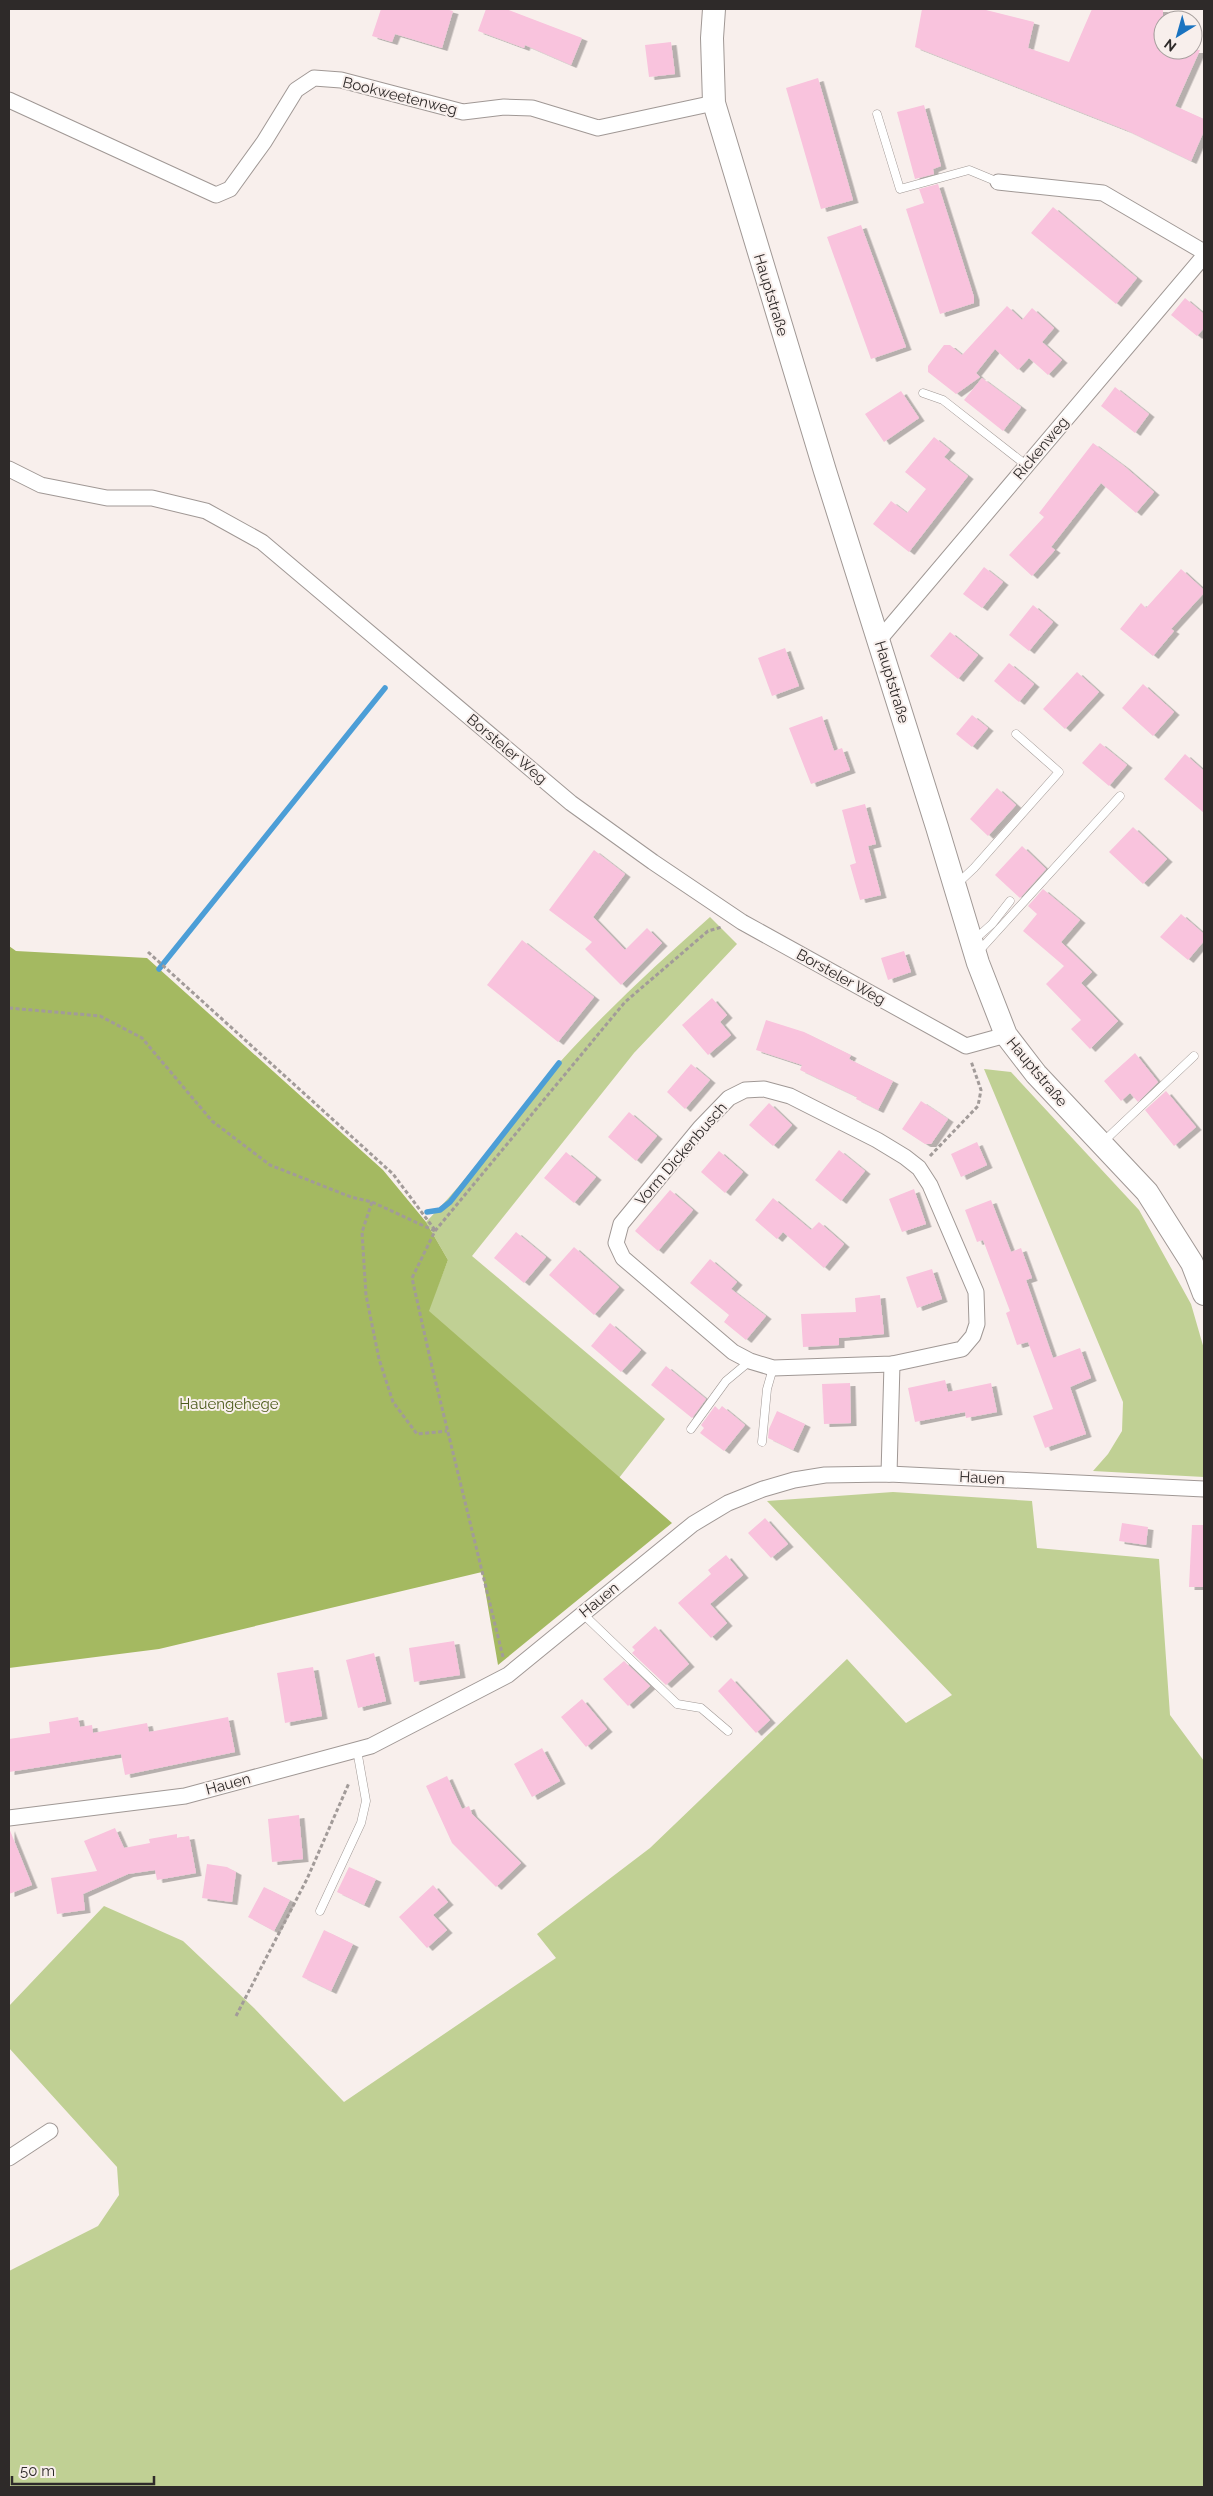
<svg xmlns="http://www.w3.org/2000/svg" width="1213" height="2496" viewBox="0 0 1213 2496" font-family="Raleway,sans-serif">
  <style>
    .green { fill: #c0d094 }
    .forest { fill: #a4b961 }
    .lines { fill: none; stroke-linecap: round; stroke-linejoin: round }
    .stream { stroke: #4c9ed7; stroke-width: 5.5 }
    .building { fill: #f9c3dd; filter: url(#shadow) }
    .lane-casing { stroke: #a09895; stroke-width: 9 }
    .street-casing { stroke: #a09895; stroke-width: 17 }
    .secondary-casing { stroke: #a09895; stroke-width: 24 }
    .path { stroke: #a29b99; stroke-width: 3; stroke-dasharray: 4 2.5; stroke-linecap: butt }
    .lane { stroke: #fff; stroke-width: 8 }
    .street { stroke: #fff; stroke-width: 15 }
    .secondary { stroke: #fff; stroke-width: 22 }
    .labels { text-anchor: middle; stroke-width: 4; stroke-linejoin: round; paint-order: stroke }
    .street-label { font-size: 15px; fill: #2e2a29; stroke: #f8efec }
    .park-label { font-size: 15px; fill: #4e5c1d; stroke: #f8efec }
  </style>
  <defs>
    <filter id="shadow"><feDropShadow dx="5.5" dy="3" stdDeviation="0" flood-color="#0004"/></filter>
  </defs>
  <rect width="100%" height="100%" fill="#f8efec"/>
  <g class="green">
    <path d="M 710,917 L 737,944 L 634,1053 L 472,1256 L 665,1419 L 619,1478 L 428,1311 L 448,1260 L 426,1222 C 475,1172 514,1114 560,1062 C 607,1010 658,963 710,917 Z"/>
    <polygon points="984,1069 1011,1072 1139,1210 1191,1304 1204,1349 1204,1477 1093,1471 1108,1454 1122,1431 1123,1402"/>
    <polygon points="893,1492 1032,1501 1037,1548 1159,1559 1170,1715 1204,1761 1204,2487 9,2487 9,2271 98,2226 119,2195 117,2167 9,2048 9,2006 104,1906 183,1941 254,2008 344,2102 556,1958 537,1934 650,1848 847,1659 906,1723 952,1695 767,1501"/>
  </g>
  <polygon class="forest" points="9,946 16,951 147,958 383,1170 426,1222 448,1260 429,1311 672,1523 498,1665 482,1572 159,1649 9,1668"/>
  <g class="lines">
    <g class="stream">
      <polyline points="159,969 385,688"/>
      <polyline points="427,1212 440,1210 450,1202 559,1063"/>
    </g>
  </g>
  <g class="building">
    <polygon points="381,9 445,9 453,11 442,48 395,34 392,42 372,36"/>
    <polygon points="486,9 506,9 582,38 571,65 525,45 524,48 478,31"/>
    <polygon points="922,9 982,9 1034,22 1028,48 1069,62 1092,9 1163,9 1163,50 1200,50 1175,106 1204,119 1204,131 1191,161 1126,130 915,47"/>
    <polygon points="671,42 675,74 649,77 645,45"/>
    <polygon points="818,78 853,200 821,209 786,88"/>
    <polygon points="924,105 941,166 933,169 934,174 915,179 897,112"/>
    <polygon points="938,184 974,297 974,303 940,314 906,209 924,203 919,189"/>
    <polygon points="1053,207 1137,278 1116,304 1031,233"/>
    <polygon points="861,225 906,347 871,359 827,237"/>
    <polygon points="1185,298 1204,314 1204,328 1197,336 1171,315"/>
    <polygon points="1007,306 1022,320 1032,308 1054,328 1042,342 1062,360 1048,375 1029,358 1018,370 995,349 976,373 980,377 956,394 928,372 928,366 944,345 950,345 962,355"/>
    <polygon points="982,378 1021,407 1003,431 964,400"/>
    <polygon points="1115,387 1149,414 1135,433 1101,406"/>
    <polygon points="901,391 919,418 884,442 865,414"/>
    <polygon points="934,437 950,450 944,457 968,476 909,552 873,524 891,501 907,513 926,489 905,472"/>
    <polygon points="1093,443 1124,466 1154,492 1136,513 1101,483 1051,547 1055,550 1032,576 1009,555 1044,517 1039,513"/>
    <polygon points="984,567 1003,582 982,608 963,594"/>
    <polygon points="1181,569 1204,590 1204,593 1171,629 1174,631 1153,656 1120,629 1141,603 1146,608"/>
    <polygon points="1033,605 1053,622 1029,651 1009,635"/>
    <polygon points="950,632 978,655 958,679 930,656"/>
    <polygon points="785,648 799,686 772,696 758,658"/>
    <polygon points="1009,663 1034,684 1019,702 994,681"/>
    <polygon points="1077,672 1099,692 1065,729 1043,709"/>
    <polygon points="1143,684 1174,712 1153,736 1122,708"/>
    <polygon points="972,715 988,728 972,747 956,734"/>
    <polygon points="822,716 834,751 842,748 850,770 811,784 789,728"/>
    <polygon points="1100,743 1127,765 1109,786 1082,763"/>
    <polygon points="1185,754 1204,771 1204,813 1164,779"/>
    <polygon points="997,788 1016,805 988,836 970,819"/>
    <polygon points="865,804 876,844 868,846 881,895 860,900 850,865 856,863 842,810"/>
    <polygon points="1133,827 1167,859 1143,884 1109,852"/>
    <polygon points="1022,846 1046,869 1020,898 995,875"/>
    <polygon points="594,850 625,874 593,917 625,950 647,928 662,943 621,985 585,949 592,942 549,910"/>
    <polygon points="1043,889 1080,920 1061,942 1092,972 1081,983 1118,1021 1090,1049 1071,1029 1081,1020 1046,984 1064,966 1023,931 1037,914 1028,906"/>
    <polygon points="1181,914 1204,934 1204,941 1188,960 1160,937"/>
    <polygon points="522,940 594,997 558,1042 487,985"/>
    <polygon points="904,951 911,972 888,980 881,958"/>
    <polygon points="712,998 727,1015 720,1022 731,1035 708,1055 682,1025"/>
    <polygon points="766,1020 804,1032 851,1055 849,1059 893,1081 878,1110 856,1099 857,1097 800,1070 802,1065 756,1050"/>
    <polygon points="1135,1053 1158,1082 1138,1102 1130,1093 1121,1101 1104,1081"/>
    <polygon points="691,1064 710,1080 685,1109 667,1092"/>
    <polygon points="1166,1091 1196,1127 1174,1146 1145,1110"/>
    <polygon points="921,1101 948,1119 931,1144 925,1144 902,1129"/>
    <polygon points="769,1103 792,1125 773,1146 749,1125"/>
    <polygon points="629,1112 657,1136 636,1161 608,1137"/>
    <polygon points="977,1142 987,1165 961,1177 951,1154"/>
    <polygon points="839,1150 865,1171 841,1201 815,1180"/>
    <polygon points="719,1151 743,1172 725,1193 701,1172"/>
    <polygon points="566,1152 596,1177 574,1203 544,1178"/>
    <polygon points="914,1189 926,1224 902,1232 889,1199"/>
    <polygon points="670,1190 693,1210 658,1251 635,1231"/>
    <polygon points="773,1198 811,1230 819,1222 844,1244 824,1268 783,1232 777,1239 755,1220"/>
    <polygon points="991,1200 1011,1252 1021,1248 1032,1278 1026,1280 1053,1358 1080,1348 1091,1378 1070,1387 1086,1434 1045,1448 1033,1416 1053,1409 1028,1342 1017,1345 1006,1313 1010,1311 983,1240 977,1242 965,1210"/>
    <polygon points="516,1232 546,1257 524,1283 494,1258"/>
    <polygon points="574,1247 619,1287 594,1315 549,1275"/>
    <polygon points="710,1259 737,1282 731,1289 766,1316 746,1340 724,1322 729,1315 690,1283"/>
    <polygon points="932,1269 942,1299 917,1308 906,1277"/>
    <polygon points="880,1295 884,1334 839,1338 839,1345 803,1347 801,1314 856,1312 855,1298"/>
    <polygon points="610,1323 641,1350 621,1372 591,1346"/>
    <polygon points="666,1366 706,1399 692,1418 651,1385"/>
    <polygon points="945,1380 948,1392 991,1383 997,1412 966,1418 965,1412 915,1422 908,1388"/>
    <polygon points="850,1383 851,1423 824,1424 822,1384"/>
    <polygon points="715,1406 719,1410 722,1406 745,1425 724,1451 700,1433 704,1428 701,1425"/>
    <polygon points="777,1411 805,1424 793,1450 768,1438 769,1429"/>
    <polygon points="765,1518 788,1544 771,1558 748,1533"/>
    <polygon points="1122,1523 1148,1527 1146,1545 1119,1541"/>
    <polygon points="1192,1525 1204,1525 1204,1587 1189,1587"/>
    <polygon points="726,1555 743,1575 710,1604 727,1623 711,1638 678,1603 711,1574 708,1570"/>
    <polygon points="655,1626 689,1664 666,1685 632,1653 635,1650 632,1647"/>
    <polygon points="454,1641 460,1675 414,1682 409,1648"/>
    <polygon points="374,1653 386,1701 358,1708 346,1660"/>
    <polygon points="624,1661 650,1686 628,1706 603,1679"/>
    <polygon points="313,1667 322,1716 285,1723 277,1673"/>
    <polygon points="731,1678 770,1720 756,1733 718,1691"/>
    <polygon points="582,1699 607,1729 586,1747 561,1717"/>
    <polygon points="78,1717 80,1727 92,1725 93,1733 147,1723 149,1732 228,1717 235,1752 125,1775 121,1754 9,1772 9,1739 50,1733 49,1722"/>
    <polygon points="542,1748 560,1781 532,1797 514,1764"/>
    <polygon points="447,1776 462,1809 469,1806 472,1814 521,1863 496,1887 452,1843 426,1786"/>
    <polygon points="299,1815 303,1859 272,1862 268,1819"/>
    <polygon points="9,1828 32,1885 9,1894"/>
    <polygon points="115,1828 124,1848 150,1843 149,1839 177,1834 177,1838 189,1836 196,1873 157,1880 155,1870 128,1874 83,1894 85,1910 57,1914 51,1878 97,1871 84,1841"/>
    <polygon points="207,1864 227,1867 236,1872 232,1902 202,1898"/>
    <polygon points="349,1867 376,1879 364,1905 337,1892"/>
    <polygon points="433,1885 448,1902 433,1915 447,1930 427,1948 399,1917"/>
    <polygon points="264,1887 290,1900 274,1931 248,1917"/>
    <polygon points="324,1930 353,1944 331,1991 302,1977"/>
  </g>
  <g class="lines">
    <defs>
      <g id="lane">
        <polyline points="877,114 900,189 969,170 998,182"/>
        <polyline points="923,393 943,400 1026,465"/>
        <polyline points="957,884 974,868 1059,772 1016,734"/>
        <polyline points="974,940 992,924 1010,901"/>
        <polyline points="979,951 1120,796"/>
        <polyline points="1103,1142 1194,1056"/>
        <polyline points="691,1429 726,1381 750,1361"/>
        <polyline points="762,1442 767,1389 773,1368"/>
        <polyline points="583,1614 677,1704 701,1708 728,1731"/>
        <polyline points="320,1911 361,1823 366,1801 357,1750"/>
      </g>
      <g id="street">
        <polyline points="9,100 216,195 230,189 264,142 296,90 314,78 341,80 463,112 504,107 532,108 598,128 714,103"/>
        <polyline points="998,182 1103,193 1204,252"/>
        <polyline points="9,469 41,485 107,498 152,498 206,511 262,542 571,803 653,862 742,922 966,1046 1006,1035"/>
        <polyline points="879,640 1204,256"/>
        <polygon points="764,1089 790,1096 877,1140 905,1157 919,1168 930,1185 976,1292 977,1324 973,1336 962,1349 892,1364 773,1368 750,1361 733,1352 623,1258 616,1243 621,1224 700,1128 729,1098 745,1090"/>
        <polyline points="889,1474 892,1364"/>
        <polyline points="9,1818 185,1796 371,1746 508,1675 693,1524 728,1503 763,1489 794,1480 825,1475 889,1474 1204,1489"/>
        <polyline points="9,2158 50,2131"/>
      </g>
      <polyline id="secondary" points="714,9 712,38 714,103 825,471 937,827 978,963 1006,1035 1036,1074 1147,1192 1192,1263 1204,1294"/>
    </defs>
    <use href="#lane" class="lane-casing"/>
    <use href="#street" class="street-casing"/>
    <use href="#secondary" class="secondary-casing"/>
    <g class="path">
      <polyline points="148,952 393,1174 435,1230"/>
      <polyline points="9,1008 100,1016 142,1038 212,1121 270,1165 351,1197 372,1202 435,1231"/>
      <polyline points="930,1156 978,1106 981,1090 971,1061"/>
      <polyline points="372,1202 362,1232 366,1295 379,1359 393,1402 417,1434 447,1431"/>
      <polyline points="503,1657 432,1367 412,1278 435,1231 625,1002 708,931 722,927"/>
      <polyline points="236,2016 307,1879 349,1783"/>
    </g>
    <use href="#lane" class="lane"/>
    <use href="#street" class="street"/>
    <use href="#secondary" class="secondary"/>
  </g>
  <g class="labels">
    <g class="street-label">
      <text transform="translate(400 96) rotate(14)" y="5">Bookweetenweg</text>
      <text transform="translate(771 295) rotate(73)" y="5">Hauptstraße</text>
      <text transform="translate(1041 448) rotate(-50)" y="5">Rickenweg</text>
      <text transform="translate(892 682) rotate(73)" y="5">Hauptstraße</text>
      <text transform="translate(507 749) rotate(40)" y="5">Borsteler Weg</text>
      <text transform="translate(841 977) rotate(29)" y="5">Borsteler Weg</text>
      <text transform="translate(1037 1072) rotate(50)" y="5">Hauptstraße</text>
      <text transform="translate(681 1154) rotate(-49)" y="5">Vorm Dickenbusch</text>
      <text transform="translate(982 1478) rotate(3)" y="5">Hauen</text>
      <text transform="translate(599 1600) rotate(-39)" y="5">Hauen</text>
      <text transform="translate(228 1784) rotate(-15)" y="5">Hauen</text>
    </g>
    <g class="park-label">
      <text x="229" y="1409">Hauengehege</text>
    </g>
  </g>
  <rect width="1213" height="2496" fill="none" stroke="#2e2a29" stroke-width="20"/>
  <g transform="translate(1178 35) rotate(217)"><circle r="24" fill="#f8efec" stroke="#a7a09e"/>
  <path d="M0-4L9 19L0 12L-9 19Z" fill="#1a73c0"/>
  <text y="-8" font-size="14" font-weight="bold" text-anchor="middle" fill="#2e2a29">N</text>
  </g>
  <path d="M12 2476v8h142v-8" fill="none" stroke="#2e2a29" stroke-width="2.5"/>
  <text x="20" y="2476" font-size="15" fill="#2e2a29" stroke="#f8efec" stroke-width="4" paint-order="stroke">50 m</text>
</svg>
